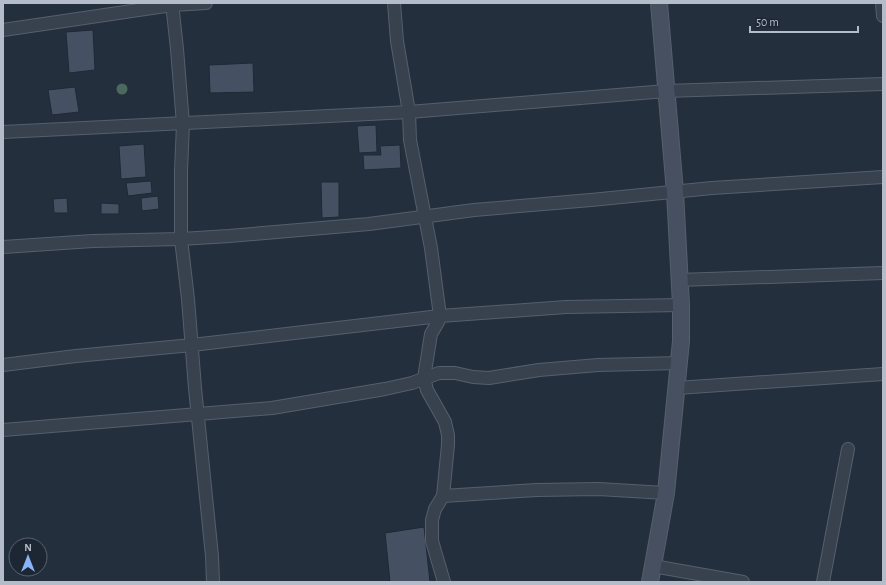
<svg xmlns="http://www.w3.org/2000/svg" width="886" height="585" viewBox="0 0 886 585" font-family="'Alegreya Sans',sans-serif">
  <style>
    .building { fill: #455162; stroke: #1f2835 }
    .lines { fill: none; stroke-linecap: round; stroke-linejoin: round }
    .street-casing { stroke: #565f6c; stroke-width: 14 }
    .secondary-casing { stroke: #565f6c; stroke-width: 18 }
    .street { stroke: #38414e; stroke-width: 12 }
    .secondary { stroke: #465061; stroke-width: 16 }
    .tree { fill: #4b6a5d }
  </style>
  <rect width="100%" height="100%" fill="#242f3e"/>
  <g class="building">
    <polygon points="93,30 95,70 69,73 66,32"/>
    <polygon points="253,63 254,92 210,93 209,65"/>
    <polygon points="75,87 79,112 52,115 48,90"/>
    <polygon points="376,125 377,152 359,153 357,126"/>
    <polygon points="144,144 146,177 121,179 119,146"/>
    <polygon points="400,145 401,168 364,170 363,155 381,155 380,146"/>
    <polygon points="151,181 152,193 128,196 126,183"/>
    <polygon points="321,182 339,182 339,217 322,218"/>
    <polygon points="158,196 159,209 142,211 141,198"/>
    <polygon points="67,198 68,213 54,213 53,199"/>
    <polygon points="101,203 119,204 119,214 101,214"/>
    <polygon points="424,527 430,582 390,582 385,533"/>
  </g>
  <g class="lines">
    <defs>
      <g id="street">
        <polyline points="172,3 177,49 183,124 181,171 181,239 188,299 195,388 212,556 213,582"/>
        <polyline points="394,3 397,41 409,112 410,140 431,248 440,316 438,322 431,334 424,378 427,390 445,422 448,435 448,445 443,496 435,509 432,520 432,541 444,582"/>
        <polyline points="882,3 883,16"/>
        <polyline points="3,30 172,5 206,3"/>
        <polyline points="3,132 409,112 666,91 883,84"/>
        <polyline points="3,247 93,241 181,239 229,236 369,224 474,210 591,200 712,188 883,177"/>
        <polyline points="679,280 883,273"/>
        <polyline points="3,365 76,356 192,345 440,316 566,307 681,305"/>
        <polyline points="677,388 883,374"/>
        <polyline points="3,430 272,408 385,389 412,383 439,373 455,373 473,377 489,378 539,370 598,365 680,363"/>
        <polyline points="443,496 537,490 598,489 666,493"/>
        <polyline points="653,566 743,582"/>
        <polyline points="823,582 848,449"/>
      </g>
      <polyline id="secondary" points="650,582 666,493 681,341 681,305 675,192 659,3"/>
    </defs>
    <use href="#street" class="street-casing"/>
    <use href="#secondary" class="secondary-casing"/>
    <use href="#street" class="street"/>
    <use href="#secondary" class="secondary"/>
  </g>
  <circle class="tree" cx="122" cy="89" r="5.5"/>
  <rect width="886" height="585" fill="none" stroke="#b4bcc9" stroke-width="8"/>
  <g transform="translate(28 557)"><circle r="19" fill="#1d2633" stroke="#59626f"/>
  <path d="M0-3L7 15L0 10L-7 15Z" fill="#8ab4f8"/>
  <text y="-6" font-size="11" font-weight="bold" text-anchor="middle" fill="#b4bcc9">N</text>
  </g>
  <path d="M750 26v6h108v-6" fill="none" stroke="#b4bcc9" stroke-width="2"/>
  <text x="756" y="26" font-size="12" fill="#b4bcc9" stroke="#1d2633" stroke-width="3" paint-order="stroke">50 m</text>
</svg>
